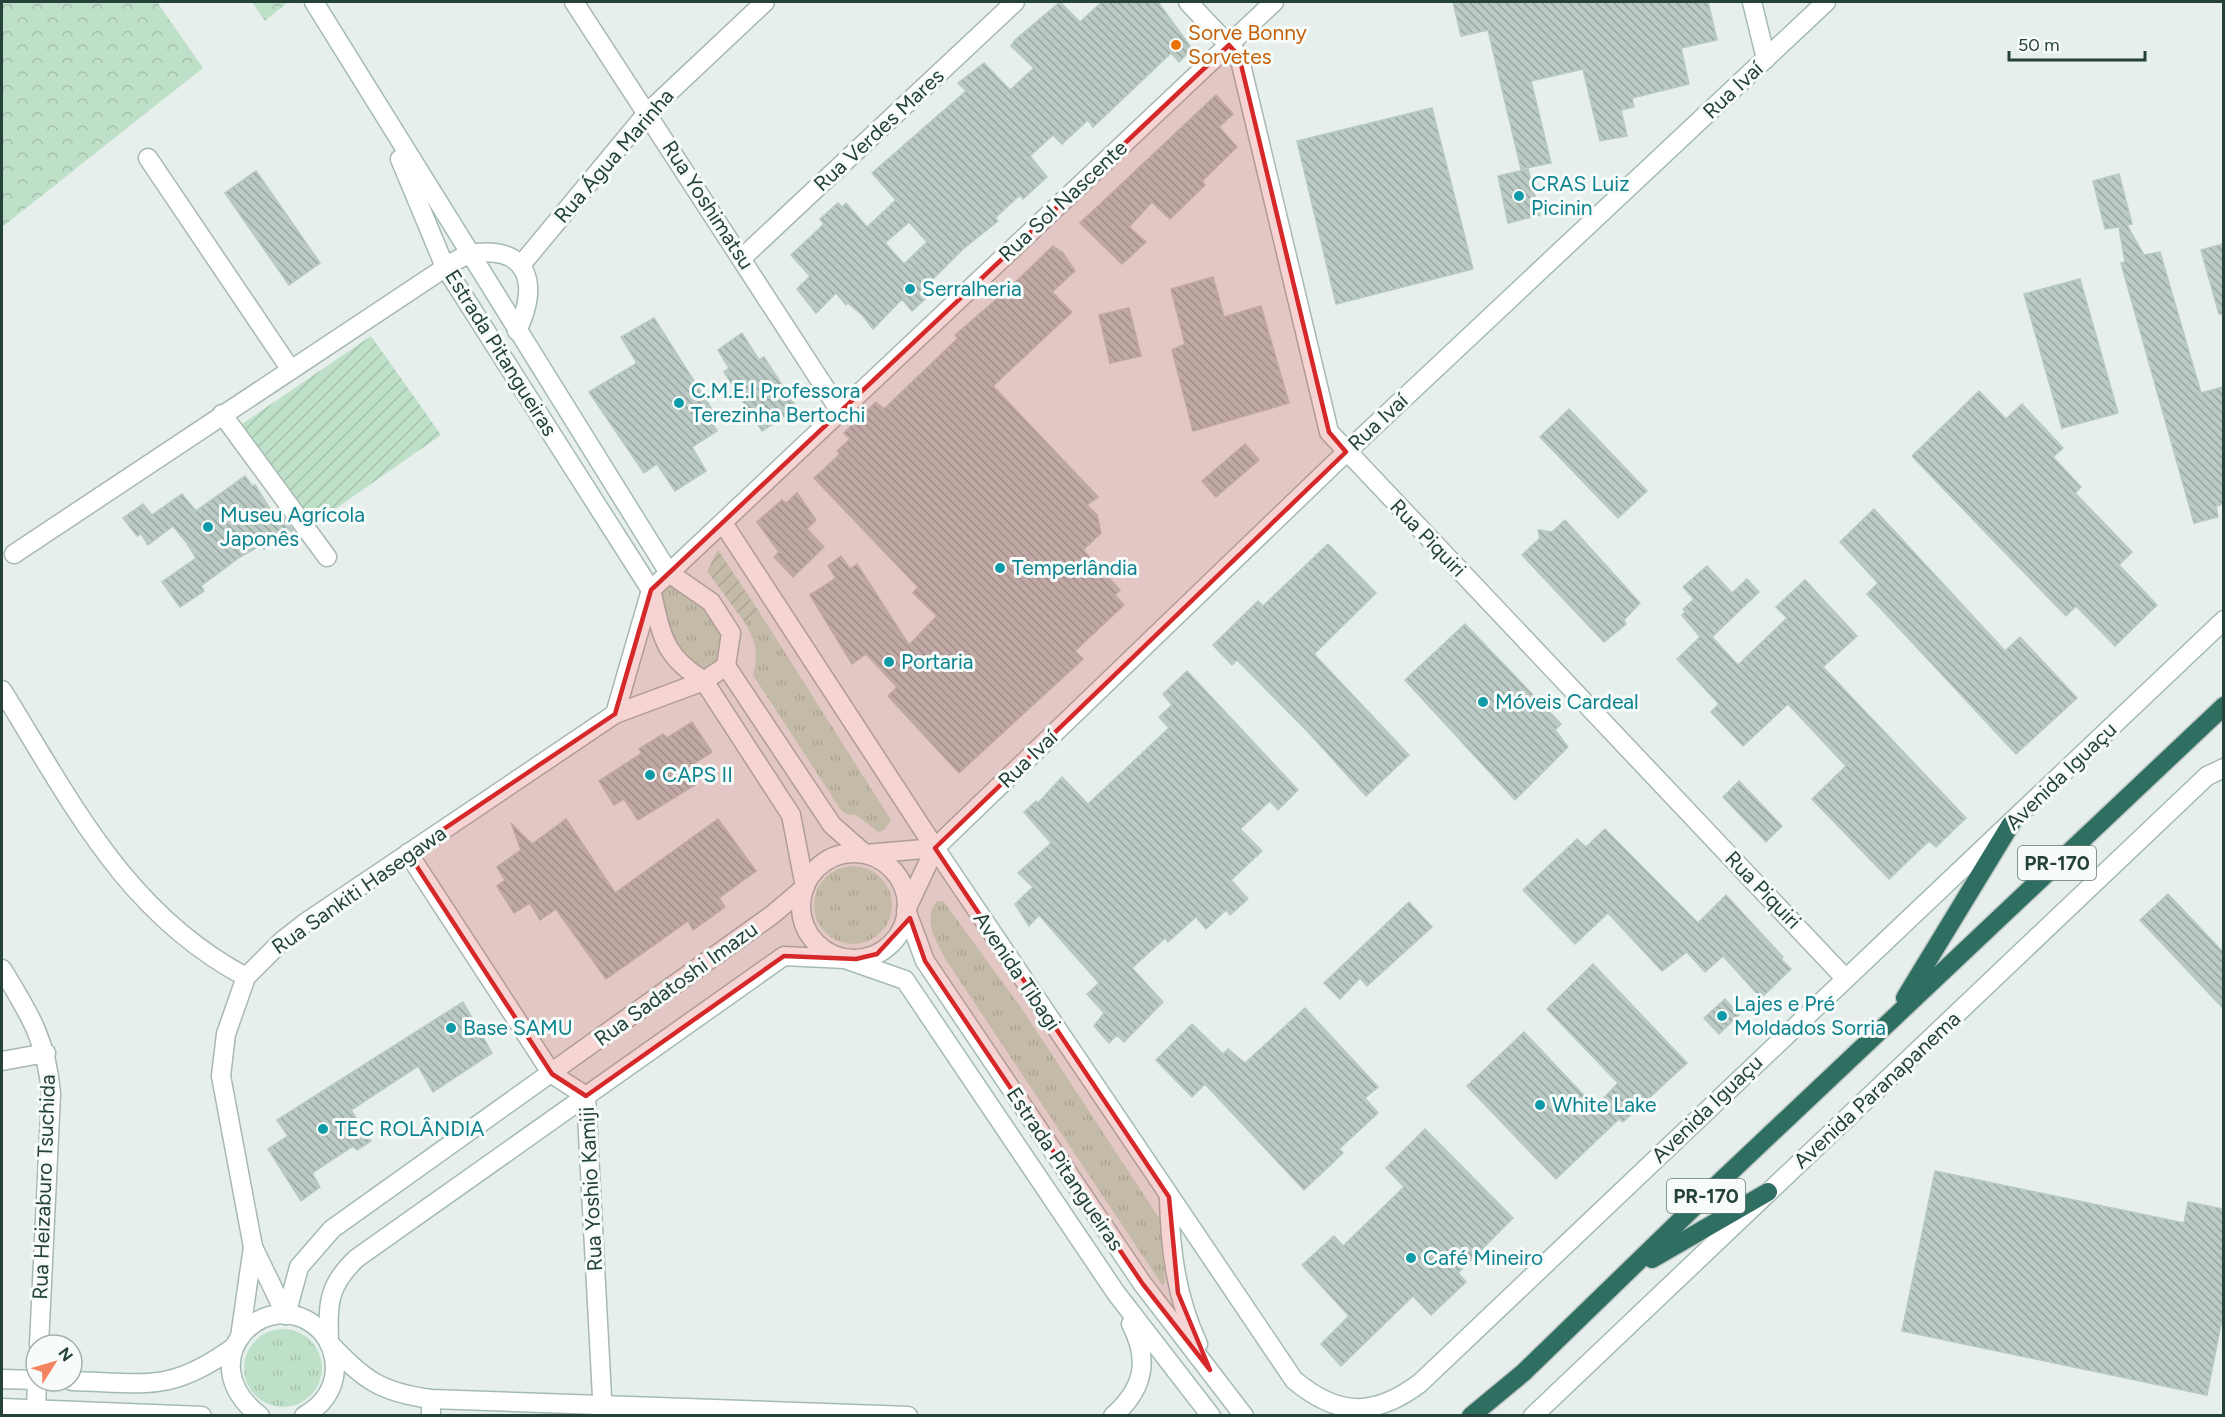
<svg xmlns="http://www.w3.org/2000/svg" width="2225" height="1417" viewBox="0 0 2225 1417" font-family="Figtree,sans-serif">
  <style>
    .grass { fill: url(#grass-tufts) }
    .forest { fill: url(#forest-crowns) }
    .garden { fill: url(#garden-furrows) }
    .building { fill: url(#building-back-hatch); stroke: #b8c9c2; stroke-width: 1.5; fill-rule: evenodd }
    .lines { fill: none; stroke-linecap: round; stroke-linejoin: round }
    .street-casing { stroke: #a8b8b2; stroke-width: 21 }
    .secondary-casing { stroke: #a4bbb3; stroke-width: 21 }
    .highway-casing { stroke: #c2cac8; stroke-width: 21 }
    .street { stroke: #fff; stroke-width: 18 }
    .secondary { stroke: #fff; stroke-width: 18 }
    .highway { stroke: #2f6f62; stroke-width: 18 }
    .marked { fill: #d62828; fill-opacity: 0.2; stroke: #d62828; stroke-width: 4.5; stroke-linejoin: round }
    .food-dot { fill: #e8710a; stroke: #f7fbf9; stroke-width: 2 }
    .culture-dot { fill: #0f9aa8; stroke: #f7fbf9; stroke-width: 2 }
    .labels { text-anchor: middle; stroke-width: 6; stroke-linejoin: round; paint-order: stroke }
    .shield { fill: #f7fbf9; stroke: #637a73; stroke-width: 1.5 }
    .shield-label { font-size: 20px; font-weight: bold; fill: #24423a }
    .food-label { font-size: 21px; fill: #c56008; stroke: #f7fbf9; text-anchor: start }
    .street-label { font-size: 21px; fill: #24423a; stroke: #f7fbf9 }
    .culture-label { font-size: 21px; fill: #0d838f; stroke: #f7fbf9; text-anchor: start }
  </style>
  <defs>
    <pattern id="grass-tufts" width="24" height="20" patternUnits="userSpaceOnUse" patternTransform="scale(1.5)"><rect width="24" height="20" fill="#bfe0c8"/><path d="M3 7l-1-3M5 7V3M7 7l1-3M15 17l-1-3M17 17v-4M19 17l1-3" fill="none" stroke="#a4c1ad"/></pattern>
    <pattern id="forest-crowns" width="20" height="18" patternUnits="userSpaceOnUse" patternTransform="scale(1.5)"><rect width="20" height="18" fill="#bfe0c8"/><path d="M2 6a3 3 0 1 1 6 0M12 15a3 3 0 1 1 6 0" fill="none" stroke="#a4c1ad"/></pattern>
    <pattern id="garden-furrows" width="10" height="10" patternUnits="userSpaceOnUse" patternTransform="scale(1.5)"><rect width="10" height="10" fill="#bfe0c8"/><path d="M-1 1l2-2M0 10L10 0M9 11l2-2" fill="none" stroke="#a4c1ad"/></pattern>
    <pattern id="building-back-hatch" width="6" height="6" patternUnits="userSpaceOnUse" patternTransform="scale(1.5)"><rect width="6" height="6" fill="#bbcac4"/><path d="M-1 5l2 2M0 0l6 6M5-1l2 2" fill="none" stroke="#98a6a0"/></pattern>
  </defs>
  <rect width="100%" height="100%" fill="#e6efeb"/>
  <g class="grass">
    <path d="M 670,585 C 701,600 725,621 722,658 L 706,669 C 674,665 665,619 662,593 Z"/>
    <path d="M 758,610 L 891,820 L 884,830 L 878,832 L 856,815 L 846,814 L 841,810 L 753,675 C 759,654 756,642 745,623 Z"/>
    <circle cx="853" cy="905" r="39"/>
    <path d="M 937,901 L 944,902 L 1022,1009 L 1161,1221 L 1165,1284 L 1162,1285 L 946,960 C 936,941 922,920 937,901 Z"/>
    <circle cx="283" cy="1368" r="39"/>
  </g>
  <g class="forest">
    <polygon points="2,2 157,2 203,68 2,227"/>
    <polygon points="252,2 288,2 265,21"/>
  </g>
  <g class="garden">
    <polygon points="371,336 441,435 315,523 242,424"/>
    <polygon points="718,550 758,610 745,623 707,571"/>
  </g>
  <g class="building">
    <path d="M 1060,2 L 1080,22 L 1102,2 L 1158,2 L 1192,49 L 1179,62 L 1171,53 L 1093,127 L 1088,120 L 1062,144 L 1053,135 L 1030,156 L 1047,177 L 1023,199 L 1020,195 L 995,218 L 998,221 L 963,249 L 925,287 L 931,294 L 912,311 L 902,299 L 873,329 L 863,316 L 848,303 L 846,305 L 836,293 L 816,313 L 797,289 L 810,276 L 791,255 L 824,224 L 820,219 L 838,203 L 842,207 L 846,203 L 867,227 L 896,200 L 872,173 L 966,91 L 958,83 L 984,63 L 1010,90 L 1034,68 L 1011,46 L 1015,40 ZM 909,222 L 927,242 L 904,264 L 885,243 Z"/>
    <polygon points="1453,2 1708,2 1717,40 1681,48 1689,84 1632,98 1634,107 1621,110 1627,136 1600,141 1583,69 1531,81 1551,163 1521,169 1488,30 1461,36"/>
    <polygon points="1216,95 1233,114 1219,127 1237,147 1202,181 1205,185 1170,219 1152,202 1129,227 1146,242 1122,264 1080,223"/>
    <polygon points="1432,108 1473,269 1336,304 1297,141"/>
    <polygon points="1528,169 1540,215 1508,223 1498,176"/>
    <polygon points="256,171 320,263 289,285 225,193"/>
    <polygon points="2119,174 2132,224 2127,225 2144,255 2160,252 2201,393 2223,387 2223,504 2216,506 2218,517 2194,523 2121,263 2125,262 2119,227 2105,229 2093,181"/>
    <polygon points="2223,244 2223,314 2219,314 2201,250"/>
    <polygon points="1053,246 1063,253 1075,271 1052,292 1072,312 993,386 1098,497 1087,505 1097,515 1101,533 1083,550 1120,590 1115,595 1124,605 1075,651 1083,659 959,773 888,696 897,687 866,654 852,664 810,595 836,578 828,566 841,556 850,569 857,564 909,645 937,616 913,593 918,587 814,478 840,454 837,451 850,439 844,433 876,402 884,409 958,338 955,335 1005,292"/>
    <polygon points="1213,277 1224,317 1261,306 1289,403 1193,431 1172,350 1185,344 1171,289"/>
    <polygon points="2080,279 2118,413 2062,428 2024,294"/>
    <polygon points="1129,308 1141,356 1110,363 1099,315"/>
    <polygon points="654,318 713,411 707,415 717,431 692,447 706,471 675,491 657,464 644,473 589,392 637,363 621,337"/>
    <polygon points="742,333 759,360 764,357 797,408 762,431 724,372 729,368 718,350"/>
    <polygon points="1979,391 2006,419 2022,404 2063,448 2053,457 2081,487 2075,493 2132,552 2119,565 2157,605 2115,646 2076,606 2066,616 1912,456"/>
    <polygon points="1569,409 1647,491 1618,518 1540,437"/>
    <polygon points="1245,444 1259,460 1216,497 1202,481"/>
    <polygon points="245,476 252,486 255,485 279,523 285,519 293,530 264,549 261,545 240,557 201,586 204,591 180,607 162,582 196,558 186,542 173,526 148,545 141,534 137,536 123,518 143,504 152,515 182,494 196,511"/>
    <polygon points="797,493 816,520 807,529 824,547 793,577 774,557 779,552 757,522 782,500 786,503"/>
    <polygon points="1874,509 2005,651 2020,637 2077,698 2016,754 1867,594 1878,583 1840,542"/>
    <polygon points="1565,520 1640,603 1624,620 1626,624 1604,642 1522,555 1540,538 1538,530 1552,532"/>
    <polygon points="1328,544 1376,593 1314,654 1409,755 1366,796 1310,734 1237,660 1232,665 1213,645 1258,601 1263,606"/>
    <polygon points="1707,566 1732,593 1747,579 1759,592 1712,637 1738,665 1787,618 1776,607 1805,580 1857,636 1823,667 1966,818 1936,847 1929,841 1889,879 1812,799 1846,766 1788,704 1743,746 1711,712 1719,704 1677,659 1700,637 1682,615 1685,612 1683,609 1694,599 1683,587"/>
    <polygon points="1465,624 1561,724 1555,730 1568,747 1515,800 1405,680"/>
    <polygon points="1187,671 1298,790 1278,810 1270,801 1240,829 1262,851 1231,880 1248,899 1230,915 1226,910 1206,929 1196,917 1168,942 1165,938 1132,968 1163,1002 1124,1042 1117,1035 1109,1043 1094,1026 1104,1013 1087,994 1099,983 1039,915 1029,926 1015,904 1033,887 1018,873 1051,843 1024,812 1036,801 1038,803 1062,777 1088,804 1169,728 1159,717 1172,705 1163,694"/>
    <polygon points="692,722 712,752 687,768 695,785 638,820 624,799 614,805 599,781 642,753 639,749 663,734 667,738"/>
    <polygon points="1739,781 1782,826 1766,842 1723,797"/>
    <polygon points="566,819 615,893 718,819 756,871 719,898 725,907 693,930 688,921 606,979 556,909 540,920 530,903 514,913 497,886 505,880 497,867 521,850 511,823 532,844"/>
    <polygon points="1605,829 1698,923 1726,895 1783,957 1781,959 1791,969 1761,998 1723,956 1705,972 1687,952 1662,971 1608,913 1575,944 1523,890 1577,839 1586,847"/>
    <polygon points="2168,894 2223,952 2223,1008 2140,920"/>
    <polygon points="1409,902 1432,927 1367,986 1360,978 1340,999 1324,983"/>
    <polygon points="1593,964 1687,1063 1623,1122 1619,1119 1556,1179 1467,1086 1524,1032 1595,1107 1618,1083 1547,1009"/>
    <polygon points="1725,999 1739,1015 1719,1034 1704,1018"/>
    <polygon points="463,1002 492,1053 433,1092 418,1066 351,1110 371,1141 357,1150 353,1146 312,1173 320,1187 301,1201 268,1149 288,1136 277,1120"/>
    <polygon points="1305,1008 1378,1087 1365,1098 1378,1113 1339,1149 1343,1153 1304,1190 1205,1084 1192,1097 1156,1060 1192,1024 1223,1054 1228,1049 1245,1063"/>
    <polygon points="1425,1129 1513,1218 1458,1273 1466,1282 1431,1315 1413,1296 1341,1366 1321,1344 1349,1316 1302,1265 1334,1236 1343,1246 1404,1187 1386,1168"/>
    <polygon points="1935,1171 2184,1223 2188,1202 2223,1209 2223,1314 2207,1395 1902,1331"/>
  </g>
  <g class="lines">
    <defs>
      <g id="street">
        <polyline points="574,2 840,411"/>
        <polyline points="1188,2 1239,56 1329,432 1845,978"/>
        <polyline points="148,158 291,370"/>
        <polyline points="742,258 1015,2"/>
        <polyline points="521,265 647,113 765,2"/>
        <polyline points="222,414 327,557"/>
        <polyline points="723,523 935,848"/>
        <polyline points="14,554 455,261 469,254"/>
        <polyline points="669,573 1274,2"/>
        <path d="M 2,690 C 71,801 125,913 246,977"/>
        <polyline points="615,714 651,590"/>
        <polyline points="408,853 552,1074 586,1096 603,1416"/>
        <path d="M 2,969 C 29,1013 47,1041 51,1094 L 39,1345"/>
        <polyline points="2,1061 46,1053"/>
        <polyline points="286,1315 253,1247 221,1076 226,1034 246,977 282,941 305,923 615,714 704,681"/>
        <polyline points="240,1337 253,1247"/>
        <polyline points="36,1409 37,1381"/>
        <polyline points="431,1416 431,1399"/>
      </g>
      <g id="secondary">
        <polyline points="314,2 669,573"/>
        <polyline points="1752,2 1766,59"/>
        <polyline points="400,159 445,267 651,590"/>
        <path d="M 469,254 C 529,244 540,284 517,331"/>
        <path d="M 669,573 L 711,602 L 731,633 L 726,666 L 704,681 C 662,655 662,635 651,590 Z"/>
        <polyline points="726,666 832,825 865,854 935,848"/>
        <path d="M 935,848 L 1294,1380 C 1338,1417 1375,1417 1420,1383 L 2224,620"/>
        <circle cx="854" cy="906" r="53"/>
        <path d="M 1169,1197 C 1170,1249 1176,1297 1198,1344"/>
        <polyline points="286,1315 299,1267 332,1229 772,915 805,887 791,815 704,681"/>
        <polyline points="2,1379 36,1380"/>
        <path d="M 72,1381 C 146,1383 171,1393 234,1347"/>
        <polyline points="2,1408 202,1416"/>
        <path d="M 260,1416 C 186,1359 270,1279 321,1331 C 330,1341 335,1355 335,1369 C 334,1390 322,1406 304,1416"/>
        <path d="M 908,1416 L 431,1399 C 379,1392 365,1380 329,1343 C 328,1304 327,1286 357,1258 L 784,956 L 845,959 L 905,980 L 1116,1293 L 1211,1416"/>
        <path d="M 1113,1416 C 1144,1389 1150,1360 1131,1324"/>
        <polyline points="1244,1416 1142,1283 925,961 906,910 935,848 1337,461 1826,2"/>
        <polyline points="1533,1416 2207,776 2224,768"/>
      </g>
      <g id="highway">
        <polyline points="1905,998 2011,824"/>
        <polyline points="1652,1259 1768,1192"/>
        <polyline points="1471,1416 1523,1373 1722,1180 2224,706"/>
      </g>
    </defs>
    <use href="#street" class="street-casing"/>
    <use href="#secondary" class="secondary-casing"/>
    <use href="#highway" class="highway-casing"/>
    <use href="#street" class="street"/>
    <use href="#secondary" class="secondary"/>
    <use href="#highway" class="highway"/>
  </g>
  <path class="marked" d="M 1229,45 L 1239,56 L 1329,432 L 1346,452 L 935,848 L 1169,1197 L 1178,1293 L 1210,1370 L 1142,1283 L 925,961 L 910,918 L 877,954 L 856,959 L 784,956 L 586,1096 L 552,1074 L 408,853 L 615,714 L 651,590 Z"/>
  <circle class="food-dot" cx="1176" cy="45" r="6"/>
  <g class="culture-dot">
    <circle cx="1519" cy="196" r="6"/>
    <circle cx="910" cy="289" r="6"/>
    <circle cx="679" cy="403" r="6"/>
    <circle cx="208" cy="527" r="6"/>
    <circle cx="1000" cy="568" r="6"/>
    <circle cx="889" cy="662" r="6"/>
    <circle cx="1483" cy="702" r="6"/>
    <circle cx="650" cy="775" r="6"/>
    <circle cx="1722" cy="1016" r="6"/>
    <circle cx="451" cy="1028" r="6"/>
    <circle cx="1540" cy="1105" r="6"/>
    <circle cx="323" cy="1129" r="6"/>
    <circle cx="1411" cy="1258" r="6"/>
  </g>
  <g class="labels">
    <g class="shield">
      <rect x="2018" y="846" width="78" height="34" rx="4.5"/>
      <rect x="1667" y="1179" width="78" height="34" rx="4.5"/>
    </g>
    <g class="shield-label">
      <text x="2057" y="870">PR-170</text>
      <text x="1706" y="1203">PR-170</text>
    </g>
    <g class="food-label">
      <text x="1188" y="40">Sorve Bonny<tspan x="1188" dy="24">Sorvetes</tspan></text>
    </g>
    <g class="street-label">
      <text transform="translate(1733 90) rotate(-43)" y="7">Rua Ivaí</text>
      <text transform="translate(879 130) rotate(-43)" y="7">Rua Verdes Mares</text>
      <text transform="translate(614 156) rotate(-49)" y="7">Rua Água Marinha</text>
      <text transform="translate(1063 201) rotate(-43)" y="7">Rua Sol Nascente</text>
      <text transform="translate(708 205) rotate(57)" y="7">Rua Yoshimatsu</text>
      <text transform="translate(501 353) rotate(58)" y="7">Estrada Pitangueiras</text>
      <text transform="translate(1378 422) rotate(-43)" y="7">Rua Ivaí</text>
      <text transform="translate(1428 538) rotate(46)" y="7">Rua Piquiri</text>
      <text transform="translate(1028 759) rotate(-44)" y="7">Rua Ivaí</text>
      <text transform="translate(2061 776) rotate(-44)" y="7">Avenida Iguaçu</text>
      <text transform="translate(359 890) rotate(-35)" y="7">Rua Sankiti Hasegawa</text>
      <text transform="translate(1763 890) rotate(46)" y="7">Rua Piquiri</text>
      <text transform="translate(1017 971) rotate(56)" y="7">Avenida Tibagi</text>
      <text transform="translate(676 984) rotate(-36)" y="7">Rua Sadatoshi Imazu</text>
      <text transform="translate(1877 1090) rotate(-43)" y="7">Avenida Paranapanema</text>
      <text transform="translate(1707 1109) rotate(-44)" y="7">Avenida Iguaçu</text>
      <text transform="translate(1065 1169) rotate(56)" y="7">Estrada Pitangueiras</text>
      <text transform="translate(44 1187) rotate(-88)" y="7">Rua Heizaburo Tsuchida</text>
      <text transform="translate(591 1189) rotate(-93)" y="7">Rua Yoshio Kamiji</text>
    </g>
    <g class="culture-label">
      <text x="1531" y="191">CRAS Luiz<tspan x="1531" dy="24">Picinin</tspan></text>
      <text x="922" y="296">Serralheria</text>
      <text x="691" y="398">C.M.E.I Professora<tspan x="691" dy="24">Terezinha Bertochi</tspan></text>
      <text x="220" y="522">Museu Agrícola<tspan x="220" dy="24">Japonês</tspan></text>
      <text x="1012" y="575">Temperlândia</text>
      <text x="901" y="669">Portaria</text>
      <text x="1495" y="709">Móveis Cardeal</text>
      <text x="662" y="782">CAPS II</text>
      <text x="1734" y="1011">Lajes e Pré<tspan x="1734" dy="24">Moldados Sorria</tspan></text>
      <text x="463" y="1035">Base SAMU</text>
      <text x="1552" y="1112">White Lake</text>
      <text x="335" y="1136">TEC ROLÂNDIA</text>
      <text x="1423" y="1265">Café Mineiro</text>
    </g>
  </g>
  <rect width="2225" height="1417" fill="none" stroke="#24423a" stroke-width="6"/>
  <g transform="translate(54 1363) rotate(53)"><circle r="28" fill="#f7fbf9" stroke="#a3b1ad" stroke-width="1.5"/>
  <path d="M0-4.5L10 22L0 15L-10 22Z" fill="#f4845f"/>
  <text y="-9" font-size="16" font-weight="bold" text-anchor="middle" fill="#24423a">N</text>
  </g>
  <path d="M2009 51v9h136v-9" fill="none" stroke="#24423a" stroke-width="3"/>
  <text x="2018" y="51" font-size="18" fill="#24423a" stroke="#f7fbf9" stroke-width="4.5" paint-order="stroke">50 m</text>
</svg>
